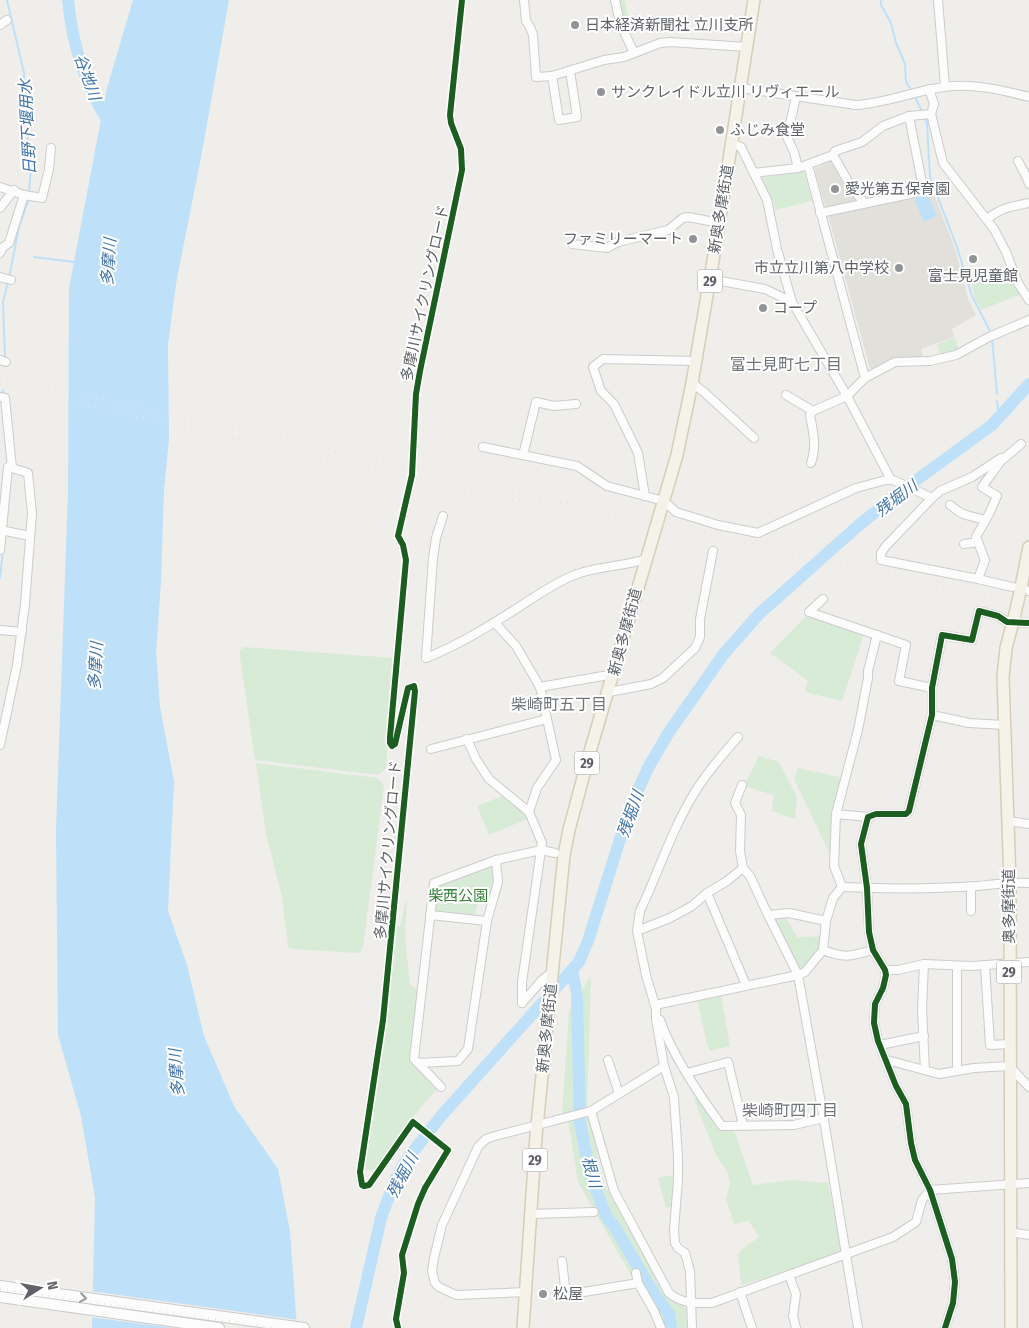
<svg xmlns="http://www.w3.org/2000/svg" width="1029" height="1328" viewBox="0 0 1029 1328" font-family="'Fira Sans Condensed','Noto Sans JP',sans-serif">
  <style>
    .education { fill: #e2e0da }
    .green { fill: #d8ebd6 }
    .water { fill: #bfe0f9 }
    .pier { fill: #efeeea }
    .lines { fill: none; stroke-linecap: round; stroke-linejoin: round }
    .stream { stroke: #bfe0f9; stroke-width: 2 }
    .river { stroke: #bfe0f9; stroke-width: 12 }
    .street-casing { stroke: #cbcccc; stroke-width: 10 }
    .secondary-casing { stroke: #cacacb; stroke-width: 12 }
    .primary-casing { stroke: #d7ceb8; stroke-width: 14 }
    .street { stroke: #fdfcfc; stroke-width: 8 }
    .secondary { stroke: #fdfcfc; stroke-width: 10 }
    .primary { stroke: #f4f2e9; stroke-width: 11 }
    .rail { stroke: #e4e4e4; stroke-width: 2; stroke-dasharray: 1 6; stroke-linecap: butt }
    .primary-bridge-casing { stroke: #d7ceb8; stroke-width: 14; stroke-linecap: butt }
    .primary-bridge { stroke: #f4f2e9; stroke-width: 11 }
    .cycleway-casing { stroke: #fff; stroke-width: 9 }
    .cycleway { stroke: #1b5e20; stroke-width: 6 }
    .oneway { stroke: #96999c }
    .poi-dot { fill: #919496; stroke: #fff; stroke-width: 2 }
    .labels { text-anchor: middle; stroke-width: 4; stroke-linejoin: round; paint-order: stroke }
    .shield { fill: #fff; stroke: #8f9295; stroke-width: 1 }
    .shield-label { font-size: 14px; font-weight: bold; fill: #5f6368 }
    .poi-label { font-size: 15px; fill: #5f6368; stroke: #fff; text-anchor: start }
    .street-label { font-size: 15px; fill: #5f6368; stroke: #fff }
    .park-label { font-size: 15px; fill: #348238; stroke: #fff }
    .water-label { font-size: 16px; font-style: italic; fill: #4174aa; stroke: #fff }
    .neighbourhood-label { font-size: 16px; fill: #70757a; stroke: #fff }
  </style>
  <rect width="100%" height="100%" fill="#efeeea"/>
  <g class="education">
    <polygon points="831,161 834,161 859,202 826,209 815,170 816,168"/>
    <polygon points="931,186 956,252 969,302 976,315 952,329 954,337 921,349 923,357 895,359 870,369 828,214 909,195"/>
  </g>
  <g class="green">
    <polygon points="619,0 625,0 631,35 623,19"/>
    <polygon points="801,171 804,172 812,201 775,210 774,203 762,180 764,176 784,175"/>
    <polygon points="1009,268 1022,294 981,310 975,298 971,282"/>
    <polygon points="955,338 959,351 940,355 937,344"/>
    <polygon points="808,614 864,634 842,701 805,692 808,681 770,653"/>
    <polygon points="244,647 394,658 386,768 378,775 255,760 240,658 240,650"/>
    <polygon points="759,756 779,762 797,797 795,819 772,811 774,795 744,786"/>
    <polygon points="256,763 378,778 384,786 363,947 360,952 355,953 292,949 288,947 282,897 266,833"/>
    <polygon points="798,768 843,778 832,858 794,779"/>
    <polygon points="505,795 530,818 489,835 477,806"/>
    <polygon points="489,863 494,866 495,882 489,904 478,902 474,917 433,913 437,884"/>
    <path d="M 406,900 L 407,900 L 405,936 L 410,985 L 419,989 L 412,1060 L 438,1088 C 414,1115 394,1139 375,1170 L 370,1171 L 366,1169 L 364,1164 L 388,1018 L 396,926 L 400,927 Z"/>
    <polygon points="785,916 797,937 824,936 823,948 805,970 797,972 770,918"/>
    <polygon points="591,976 587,1107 604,1184 668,1294 686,1308 687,1328 661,1328 578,1182 567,1113 562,1114 569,1011"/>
    <polygon points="721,994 730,1046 710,1051 706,1041 697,998"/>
    <polygon points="697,1097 717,1129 727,1129 735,1133 753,1185 792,1180 828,1183 842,1252 793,1270 741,1285 738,1254 742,1249 759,1237 749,1221 734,1224 726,1198 730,1183 727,1171 716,1155 694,1099"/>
    <polygon points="674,1175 673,1206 666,1208 658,1178"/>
  </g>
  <g class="water">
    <polygon points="133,0 229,0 202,152 176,284 168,345 169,438 164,491 161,582 156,652 160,707 174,781 168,911 187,965 204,1036 234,1106 278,1169 290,1231 297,1328 92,1328 95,1197 81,1116 58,1035 56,832 68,489 69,288 107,88"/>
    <polygon points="927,193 937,216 924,222 914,198"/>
  </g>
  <polygon class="pier" points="90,1291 299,1320 299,1328 172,1328 90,1317"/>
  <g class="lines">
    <g class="stream">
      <polyline points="7,0 24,73 25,113 31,166 29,193"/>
      <polyline points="881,0 881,5 891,23 896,43 905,64 906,82 912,91"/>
      <polyline points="914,95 923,113"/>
      <polyline points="925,117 927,124 930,177 957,247 972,296 991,333"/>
      <polyline points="34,257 74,262"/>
      <polyline points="9,278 19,227 29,198"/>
      <polyline points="992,337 997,394"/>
      <polyline points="5,357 3,302 8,282"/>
      <polyline points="3,393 3,390"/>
      <polyline points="997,401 999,417"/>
      <polyline points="0,578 3,550"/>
      <polyline points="738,1298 745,1320"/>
    </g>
    <g class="river">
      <path d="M 68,0 C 72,44 86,90 112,126"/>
      <polyline points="572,971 576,989"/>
      <polyline points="577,996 580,1123 590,1174 606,1216 616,1229 649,1286 669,1314 671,1328"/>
      <polyline points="356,1328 381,1218 395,1180 404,1163 442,1115 579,962 588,941 621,836 635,797 648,768 669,732 723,655 759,614 858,526 896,495 992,425 1029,384"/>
    </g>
    <defs>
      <g id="street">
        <polyline points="524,0 526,21 530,27 533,35 536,77 552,76 604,60 624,57 660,43 670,42 747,47"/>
        <polyline points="615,0 620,23 634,53"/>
        <polyline points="938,0 945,86"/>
        <polyline points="0,25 7,20"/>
        <polyline points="552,76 559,120 577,117 570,71"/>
        <path d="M 741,88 L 856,105 C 886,103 914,91 944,87 C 972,83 1002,90 1029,97"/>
        <polyline points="796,97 787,137 794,152 798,168"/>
        <polyline points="931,114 943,163 994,229 1006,252 1018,283 1029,300"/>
        <polyline points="731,143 741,147 767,200 777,249 792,302 847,396 891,480"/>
        <polyline points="833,155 849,183 864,203"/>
        <polyline points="1018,161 1027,178 1029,184"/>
        <polyline points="808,165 865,378 895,362 930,361 956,355 989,337 1029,320"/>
        <polyline points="754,173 798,168 833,155 835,151 862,142 883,126 909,116 931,114 934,104 929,89"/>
        <polyline points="0,187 24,195 42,198 49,169 51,148"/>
        <polyline points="0,208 14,190"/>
        <polyline points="820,213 910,194 923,188 909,116"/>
        <path d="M 987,219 C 1003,207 1010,207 1029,203"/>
        <polyline points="572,244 607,248 618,242 668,230 683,218 688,217 720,223"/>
        <polyline points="0,253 3,247 9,243 24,195"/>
        <polyline points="0,277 11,280"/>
        <polyline points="710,279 765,289 792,302"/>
        <polyline points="0,360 6,362"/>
        <polyline points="692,383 704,392 754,438"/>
        <polyline points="786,395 813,411"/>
        <polyline points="0,397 5,398 12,468 28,473 32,513 25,604 17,665 0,745"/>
        <polyline points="483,447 577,466 607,486 664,501 676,512 718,525 758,533 856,488 886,480 893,480 932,498 886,546 881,553 881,560 978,579 1029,591"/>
        <polyline points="523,455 536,402 554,406 576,404"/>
        <path d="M 811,463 C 817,446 813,431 810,415 L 813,411 L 847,396 L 865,378"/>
        <polyline points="645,496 638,453 614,404 601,391 593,367 603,359 696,361"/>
        <polyline points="932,498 940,491 972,477 1001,458"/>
        <path d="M 950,505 C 964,517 969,515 985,520"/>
        <path d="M 443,516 L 436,538 L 433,558 L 426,658 C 459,645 489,626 519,607 C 536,596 553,584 572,576 C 595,566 622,567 646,559"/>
        <polyline points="0,530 30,536"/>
        <polyline points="964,544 978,542"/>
        <polyline points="0,550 8,467"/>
        <polyline points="978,579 985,560 976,537 989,514 997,496 982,487 1001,461 1021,444"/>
        <polyline points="823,599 809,612 906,645 899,681 932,688"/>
        <polyline points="495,623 516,646 540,687 556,760 537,788 529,812"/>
        <polyline points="0,630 22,632"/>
        <polyline points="540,687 614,674"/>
        <polyline points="609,692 651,684 663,678 695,648 700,637 700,619 713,551"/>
        <polyline points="932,715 969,723 1004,725"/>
        <polyline points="467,739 476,759 489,779 529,812 542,843 522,982 522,1003"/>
        <polyline points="431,749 547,719"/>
        <polyline points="742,785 735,803 741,815 740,851 743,868 750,876 768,915 789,913 826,921"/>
        <polyline points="836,814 868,817"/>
        <polyline points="1008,821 1029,824"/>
        <polyline points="971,886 971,911"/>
        <polyline points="842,887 833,898 826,921 823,950 805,972 798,975 825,1126 858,1328"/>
        <polyline points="842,887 834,866 836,814 858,730 868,678 868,671 877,635"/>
        <path d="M 842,887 C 887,889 933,889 978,886 C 996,884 1012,882 1029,883"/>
        <polyline points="707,893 746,985"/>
        <polyline points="430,915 487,921"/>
        <polyline points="637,931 670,918 692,906 707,893 727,881 743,868"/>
        <path d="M 823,950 C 846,959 850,956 873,950"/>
        <polyline points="924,964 922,1009 925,1070"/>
        <polyline points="985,965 990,1045 1009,1044"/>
        <polyline points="957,966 957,1070"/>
        <polyline points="885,970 898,970 924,964 971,966 1029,962"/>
        <polyline points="522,1003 542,980 552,972"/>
        <polyline points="655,1005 798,975 768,915"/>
        <path d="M 660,1020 C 672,1054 700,1096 722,1126 L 794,1125 L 824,1118"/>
        <polyline points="880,1045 924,1036"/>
        <polyline points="608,1060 619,1094"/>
        <polyline points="887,1060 939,1074 974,1068 1009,1066 1029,1087"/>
        <polyline points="418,1063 414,1059 434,883 496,860 541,850 555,853"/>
        <polyline points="687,1073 728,1062 743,1125"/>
        <polyline points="441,1087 418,1063 458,1061 468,1049 487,921 498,882 496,860"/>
        <path d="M 591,1111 L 614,1191 L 669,1293 C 682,1304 696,1303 712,1303 L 893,1237 L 916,1222 L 922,1200 L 930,1190 L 1029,1183"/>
        <polyline points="531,1214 594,1212"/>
        <polyline points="1010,1232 1029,1235"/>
        <polyline points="562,1261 566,1295 638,1283 636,1273"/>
        <polyline points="789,1275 796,1294 793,1316 796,1328"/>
        <polyline points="638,1283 654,1311 661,1328"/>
        <polyline points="525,1292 456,1295 439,1287 435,1283 432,1271 434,1258 442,1225 478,1147 486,1139 495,1136 591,1111 664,1066"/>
        <polyline points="740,1292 752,1328"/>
        <path d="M 692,1328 L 690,1271 L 685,1253 L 678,1248 L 675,1243 L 674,1230 L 678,1180 L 678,1157 L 674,1097 L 664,1066 L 656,1019 L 656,1009 L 646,975 L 637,931 L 640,911 C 659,871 672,829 695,792 C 707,772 723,754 738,737"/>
        <polyline points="945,1328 953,1303 955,1282 952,1259 930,1190 915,1160 911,1143 906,1104 896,1086 878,1041 874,1023 875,1004 883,988 886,975 885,970 873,950 869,932 867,888 861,844 868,817 876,814 906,814 909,811 932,715 932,688 942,635 972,640 979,611 998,616 1007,622 1029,623"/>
      </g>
      <g id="secondary">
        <polyline points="0,1286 304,1328"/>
        <polyline points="0,1297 219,1328"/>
      </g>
      <g id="primary">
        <polyline points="1020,592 1029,547"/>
        <polyline points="523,1328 536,1136 564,855 569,830 589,755 677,455 692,383 716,243 754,0"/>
        <polyline points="1011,1328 1010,882 1003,677 1006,648 1014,618"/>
      </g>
    </defs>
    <use href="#street" class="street-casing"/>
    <use href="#secondary" class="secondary-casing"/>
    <use href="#primary" class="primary-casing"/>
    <use href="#street" class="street"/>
    <use href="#secondary" class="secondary"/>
    <use href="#primary" class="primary"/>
    <g class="rail">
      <polyline points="0,376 1029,606"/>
      <polyline points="0,384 34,393 468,491 554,507"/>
      <polyline points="0,1289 278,1328"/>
    </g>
    <defs>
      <polyline id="primary-bridge" points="1014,618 1020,592"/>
    </defs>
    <use href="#primary-bridge" class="primary-bridge-casing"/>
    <use href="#primary-bridge" class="primary-bridge"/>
    <defs>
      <g id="cycleway">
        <polyline points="398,1328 396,1319 404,1273 402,1255 418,1204 425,1188 448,1150 413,1122 369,1185 364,1186 362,1185 360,1172 383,1020 415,691 414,686 408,688 395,744 392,746 390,743 390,737 406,560 403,545 398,536 412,475 416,394 420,371 462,170 461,149 451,123 450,115 462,0"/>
        <polyline points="945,1328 953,1303 955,1282 952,1259 930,1190 915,1160 911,1143 906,1104 896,1086 878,1041 874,1023 875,1004 883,988 886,975 885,970 873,950 869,932 867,888 861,844 868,817 876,814 906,814 909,811 932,715 932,688 942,635 972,640 979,611 998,616 1007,622 1029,623"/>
      </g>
    </defs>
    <use href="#cycleway" class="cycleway-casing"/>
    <use href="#cycleway" class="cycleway"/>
  </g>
  <defs><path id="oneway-chevron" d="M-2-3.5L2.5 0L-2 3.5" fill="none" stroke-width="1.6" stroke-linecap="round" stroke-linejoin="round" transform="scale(1.25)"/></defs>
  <use class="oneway" href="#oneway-chevron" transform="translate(83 1298) rotate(8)"/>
  <g class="poi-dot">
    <circle cx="575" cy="25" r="5"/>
    <circle cx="601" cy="92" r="5"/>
    <circle cx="720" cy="130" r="5"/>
    <circle cx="835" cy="189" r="5"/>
    <circle cx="693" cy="239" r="5"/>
    <circle cx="973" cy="259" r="5"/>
    <circle cx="899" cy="268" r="5"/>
    <circle cx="763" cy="308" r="5"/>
    <circle cx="543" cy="1294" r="5"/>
  </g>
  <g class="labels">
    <g class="shield">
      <rect x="697.5" y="269.5" width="25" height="23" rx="4"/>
      <rect x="574.5" y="751.5" width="25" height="23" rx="4"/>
      <rect x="996.5" y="960.5" width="25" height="23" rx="4"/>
      <rect x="522.5" y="1148.5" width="25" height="23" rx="4"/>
    </g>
    <g class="shield-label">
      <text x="710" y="286">29</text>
      <text x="587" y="768">29</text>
      <text x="1009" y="977">29</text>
      <text x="535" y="1165">29</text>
    </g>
    <g class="poi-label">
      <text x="585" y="30">日本経済新聞社 立川支所</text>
      <text x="611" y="97">サンクレイドル立川 リヴィエール</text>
      <text x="730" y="135">ふじみ食堂</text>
      <text x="845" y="194">愛光第五保育園</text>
      <text x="683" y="244" text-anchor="end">ファミリーマート</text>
      <text x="889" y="273" text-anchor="end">市立立川第八中学校</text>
      <text x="973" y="281" text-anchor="middle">富士見児童館</text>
      <text x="773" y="313">コープ</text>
      <text x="553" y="1299">松屋</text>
    </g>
    <g class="street-label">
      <text transform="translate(721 209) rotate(-81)" y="5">新奥多摩街道</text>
      <text transform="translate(425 293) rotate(-78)" y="5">多摩川サイクリングロード</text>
      <text transform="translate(625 632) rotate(-75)" y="5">新奥多摩街道</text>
      <text transform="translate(388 850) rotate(-85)" y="5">多摩川サイクリングロード</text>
      <text transform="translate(1009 906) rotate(-90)" y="5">奥多摩街道</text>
      <text transform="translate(547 1028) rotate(-84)" y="5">新奥多摩街道</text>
    </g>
    <g class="park-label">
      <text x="458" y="901">柴西公園</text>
    </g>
    <g class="water-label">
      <text transform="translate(88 77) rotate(70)" y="6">谷地川</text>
      <text transform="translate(27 127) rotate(-93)" y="6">日野下堰用水</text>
      <text transform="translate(108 262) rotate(-86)" y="6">多摩川</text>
      <text transform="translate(896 498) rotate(-37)" y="6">残堀川</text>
      <text transform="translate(95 666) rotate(-87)" y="6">多摩川</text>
      <text transform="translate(630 814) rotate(-70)" y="6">残堀川</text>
      <text transform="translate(176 1073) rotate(-94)" y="6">多摩川</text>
      <text transform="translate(592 1172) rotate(75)" y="6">根川</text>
      <text transform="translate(402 1175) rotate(-62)" y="6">残堀川</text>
    </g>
    <g class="neighbourhood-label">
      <text x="786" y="370">富士見町七丁目</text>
      <text x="559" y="710">柴崎町五丁目</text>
      <text x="790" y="1116">柴崎町四丁目</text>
    </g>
  </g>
  <g transform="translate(40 1288) rotate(79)" stroke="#ffffff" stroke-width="4" paint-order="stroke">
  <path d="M0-4L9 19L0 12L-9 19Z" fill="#5f6368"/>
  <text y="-8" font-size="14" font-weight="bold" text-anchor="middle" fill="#5f6368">N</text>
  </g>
</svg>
